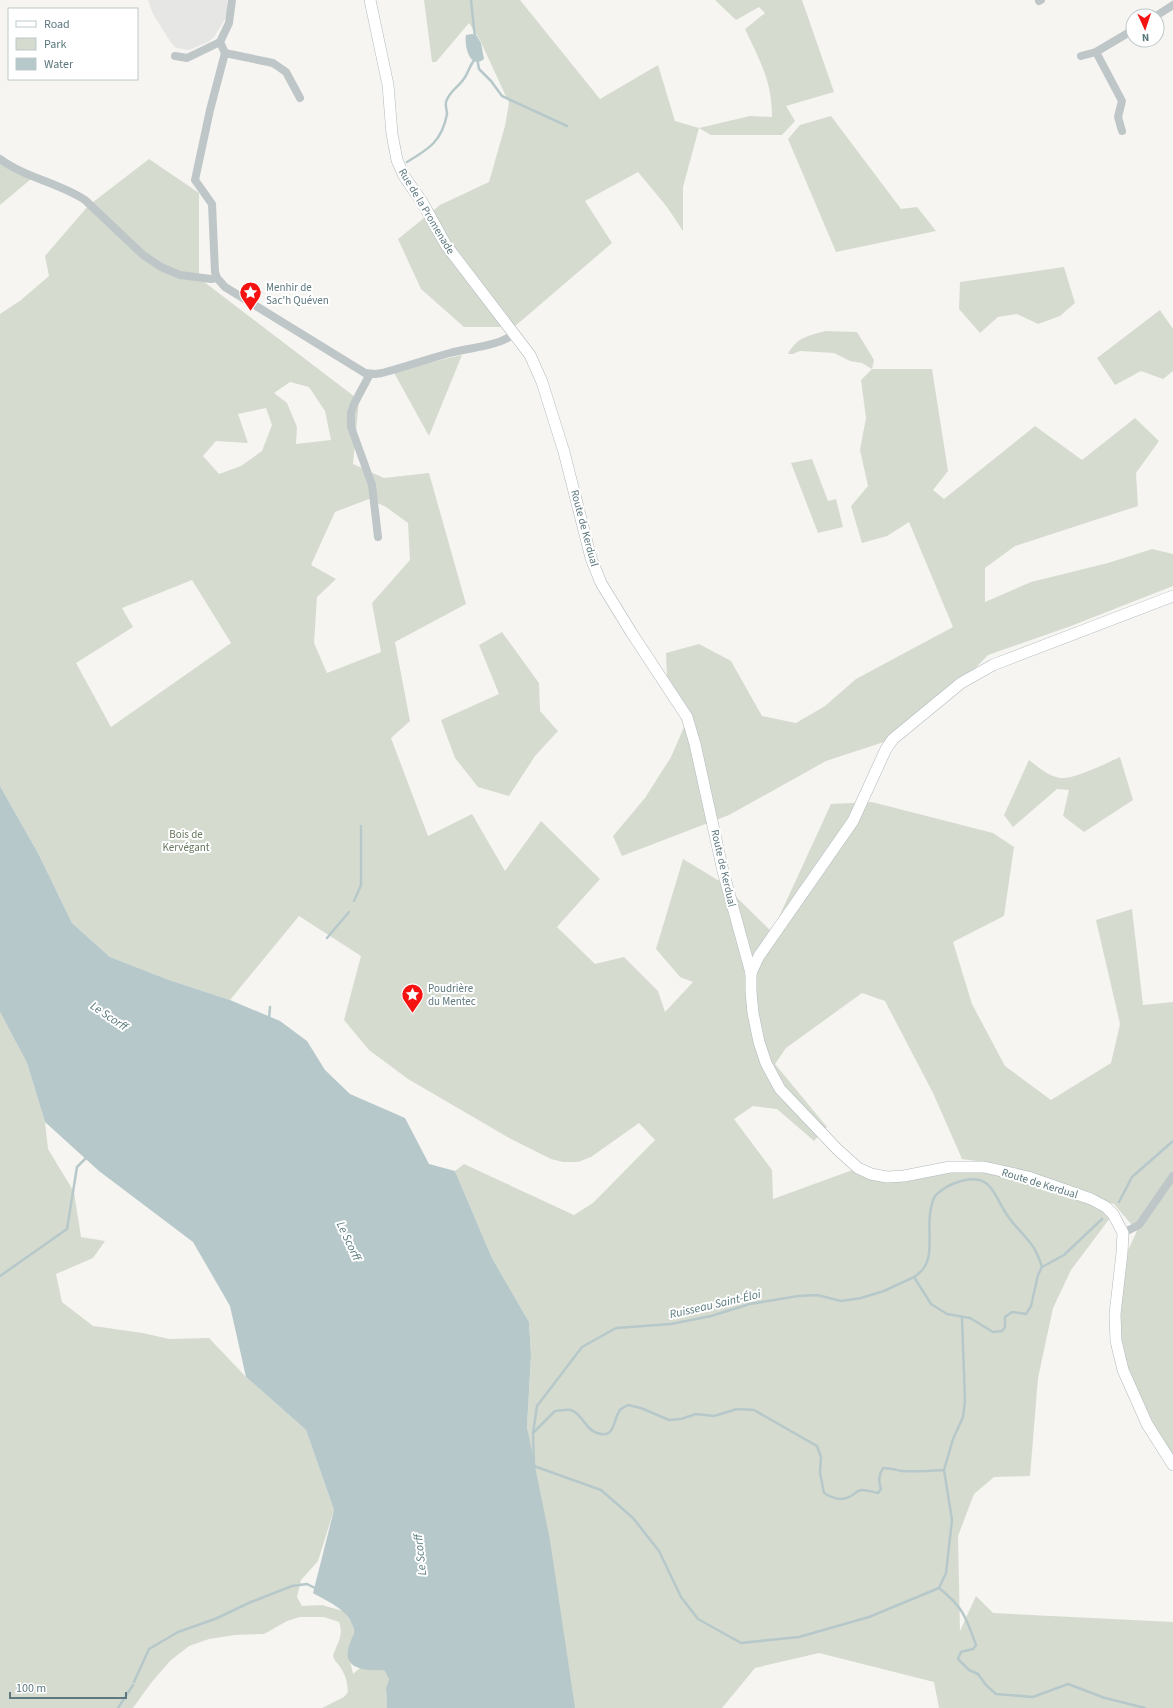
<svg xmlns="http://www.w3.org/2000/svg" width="1173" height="1708" viewBox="0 0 1173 1708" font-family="'Source Sans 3',sans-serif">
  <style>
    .built { fill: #e6e6e5 }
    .green { fill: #d6dbd0; fill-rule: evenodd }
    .water { fill: #b6c8ca }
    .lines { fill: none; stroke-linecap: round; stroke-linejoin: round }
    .stream { stroke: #b6c8ca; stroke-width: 2.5 }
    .secondary-casing { stroke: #b1babd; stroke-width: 12 }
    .street { stroke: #bfc6c8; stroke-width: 8 }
    .secondary { stroke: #fff; stroke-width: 11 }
    .labels { text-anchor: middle; stroke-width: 4; stroke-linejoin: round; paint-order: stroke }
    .street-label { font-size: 11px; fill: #5d787f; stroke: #fff }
    .poi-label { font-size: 11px; fill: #5d787f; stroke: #fff; text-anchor: start }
    .park-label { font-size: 11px; fill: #67775d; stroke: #fff }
    .water-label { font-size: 12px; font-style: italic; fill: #587a7c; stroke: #fff }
  </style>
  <rect width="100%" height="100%" fill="#f6f5f1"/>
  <polygon class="built" points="148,0 227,0 227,11 225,19 214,37 208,42 189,50 176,48 170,41 153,14"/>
  <g class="green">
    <path d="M 424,0 L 520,0 L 600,99 L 658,65 L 675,121 L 699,128 L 750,116 L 772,117 C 772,81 760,61 745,29 L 765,13 L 759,7 L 736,20 L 715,0 L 802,0 L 834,92 L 786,106 L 795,121 L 782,135 L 711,135 L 699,128 L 683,187 L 683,231 L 667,207 L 638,172 L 585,201 L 612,243 L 514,327 L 464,327 L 421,289 L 398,239 L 440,205 L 489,182 L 505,126 L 509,103 L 480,40 L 469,23 L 436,62 L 432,62 Z"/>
    <polygon points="831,116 901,209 917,207 936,231 836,252 788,139 800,125"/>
    <path d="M 149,159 L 199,193 L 199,278 L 359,400 L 353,464 L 384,478 L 429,473 L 466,604 L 395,642 L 410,721 L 391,738 L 428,836 L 472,814 L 505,871 L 541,821 L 600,879 L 557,927 L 595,964 L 624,957 L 658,991 L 665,1012 L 693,982 L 680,977 L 656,949 L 683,859 L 721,882 L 772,932 L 831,804 L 872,802 L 993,833 L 1014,847 L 1004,916 L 953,942 L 972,1004 L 1005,1066 L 1051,1100 L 1111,1063 L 1120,1024 L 1096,920 L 1132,909 L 1143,1005 L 1173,1002 L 1173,1465 L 1147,1424 L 1116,1341 L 1120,1267 L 1137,1231 L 1114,1204 L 1091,1197 L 997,1164 L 962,1159 L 933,1093 L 885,1001 L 862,993 L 786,1048 L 775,1064 L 827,1127 L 814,1141 L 777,1109 L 753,1106 L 734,1119 L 772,1170 L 773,1199 L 858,1168 L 871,1174 L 950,1167 L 1028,1177 L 1113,1214 L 1071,1270 L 1053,1308 L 1038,1378 L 1030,1476 L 994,1477 L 974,1494 L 958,1536 L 960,1631 L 976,1596 L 993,1613 L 1173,1622 L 1173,1708 L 939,1708 L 934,1682 L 819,1653 L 755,1668 L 722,1708 L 574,1708 L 527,1427 L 531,1355 L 529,1322 L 492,1258 L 455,1171 L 464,1164 L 574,1215 L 593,1203 L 655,1140 L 639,1123 L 591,1157 L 578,1162 L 563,1162 L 551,1159 L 511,1139 L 408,1079 L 369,1050 L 344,1020 L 361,956 L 299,916 L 230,1000 L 169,980 L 110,957 L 72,923 L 38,853 L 0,786 L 0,314 L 21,300 L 49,276 L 45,256 L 88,206 ZM 290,382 L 309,387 L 325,411 L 331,440 L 296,444 L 297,427 L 287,403 L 274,393 ZM 266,408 L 272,425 L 262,451 L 241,466 L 219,474 L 203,456 L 216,441 L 248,443 L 238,414 ZM 369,499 L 386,507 L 408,523 L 410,560 L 372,603 L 381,652 L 327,673 L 314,643 L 317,597 L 336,579 L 311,565 L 335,512 ZM 192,580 L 231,643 L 111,727 L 76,663 L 133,627 L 122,608 Z"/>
    <polygon points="0,164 31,179 0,205"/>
    <polygon points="1064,267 1075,303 1060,316 1038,324 1017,314 998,317 980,333 959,309 960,282"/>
    <polygon points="1160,310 1173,329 1173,371 1163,379 1141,371 1115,385 1097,358"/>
    <path d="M 825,331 L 857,332 L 874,360 L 872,369 L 932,369 L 948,471 L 933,490 L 944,499 L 1035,426 L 1082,460 L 1135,418 L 1159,441 L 1136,473 L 1138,506 L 1015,546 L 985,568 L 985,602 L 1031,582 L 1108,563 L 1152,549 L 1173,554 L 1173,586 L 1071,626 L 988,655 L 961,683 L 893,739 L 826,761 L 729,815 L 622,856 L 613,836 L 645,798 L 671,757 L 684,727 L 667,676 L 666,653 L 699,644 L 731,661 L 762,716 L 796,723 L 825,706 L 856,679 L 953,627 L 909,522 L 887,536 L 862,543 L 851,506 L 868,486 L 860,450 L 866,418 L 861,380 L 872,369 L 862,363 L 850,361 L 834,353 L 800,351 L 793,354 L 788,354 C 797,337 808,336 825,331 Z"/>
    <polygon points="462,355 429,436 393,371"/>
    <polygon points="812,459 828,501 836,499 843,527 818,533 791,463"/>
    <polygon points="502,632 539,683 540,711 558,731 535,756 509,796 478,787 455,758 441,720 499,694 479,645"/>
    <path d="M 1120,757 L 1133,800 L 1084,832 L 1063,816 L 1069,790 L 1057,789 L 1013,827 L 1004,815 L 1029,760 C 1038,767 1049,777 1061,778 C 1075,779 1107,763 1120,757 Z"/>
    <path d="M 0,1012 L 27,1063 L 45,1122 L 48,1149 L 74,1192 L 81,1237 L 105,1241 L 93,1258 L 56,1274 L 62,1302 L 93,1326 L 143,1333 L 169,1339 L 209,1338 L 246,1377 L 306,1430 L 334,1510 L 318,1561 L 301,1580 L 297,1597 L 302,1606 L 322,1605 L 343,1611 L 354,1626 L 353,1638 L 348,1651 L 353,1674 L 360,1668 L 384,1670 L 389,1679 L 386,1688 L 387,1708 L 322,1708 L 344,1697 L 348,1692 C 347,1682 346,1675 340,1667 C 337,1662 335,1662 333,1656 C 337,1643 344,1636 339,1622 L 324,1617 L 300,1617 L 287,1621 L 264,1634 L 235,1635 L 209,1639 L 189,1646 L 170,1661 L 151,1683 L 133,1708 L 0,1708 Z"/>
  </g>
  <g class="water">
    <path d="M 472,34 L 477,36 L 481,43 L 484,59 C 470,70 464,46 466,35 Z"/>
    <path d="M 0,786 L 38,853 L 72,923 L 110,957 L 169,980 L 230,1000 L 280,1021 L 307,1041 L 325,1070 L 350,1094 L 405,1118 L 429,1164 L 455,1171 L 492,1258 L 529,1322 L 531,1355 L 527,1427 L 550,1540 L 575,1708 L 387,1708 L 386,1688 L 389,1679 L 384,1670 C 368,1671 341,1670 349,1646 C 351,1639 356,1633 353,1626 C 346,1608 328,1602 313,1593 L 334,1510 L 306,1430 L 246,1377 L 230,1306 L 193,1242 L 99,1171 L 45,1122 L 27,1063 L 0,1012 Z"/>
  </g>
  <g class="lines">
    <g class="stream">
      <polyline points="471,0 475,38"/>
      <polyline points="477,58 479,69 491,81 502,96 567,126"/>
      <path d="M 407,162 C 429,149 442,141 447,114 C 447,110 445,106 446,102 C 449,92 458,87 463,80 C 469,73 469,65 476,58"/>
      <polyline points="354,901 361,885 361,826"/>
      <polyline points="327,938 349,912"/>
      <polyline points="269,1019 270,1007"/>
      <polyline points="1119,1202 1132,1177 1173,1141"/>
      <polyline points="0,1276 67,1229 77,1167 88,1156"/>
      <path d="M 914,1277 C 939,1262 925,1232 931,1208 C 932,1204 933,1199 935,1196 C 942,1188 951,1184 961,1181 C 994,1172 994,1199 1010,1219 C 1016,1228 1031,1241 1035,1250 C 1038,1255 1040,1261 1042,1267"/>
      <path d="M 534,1432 L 555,1411 C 560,1411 567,1409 571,1410 C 583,1414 585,1430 597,1433 C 616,1439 612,1421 620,1410 C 622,1408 626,1406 628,1405 L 641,1408 L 669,1420 L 681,1419 L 696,1414 L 714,1416 L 737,1409 L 754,1410 L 817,1446 L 821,1457 L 820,1473 L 824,1493 C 832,1498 842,1502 851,1496 C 855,1494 857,1490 862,1490 C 867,1490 873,1492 878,1493 L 881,1489 C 878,1480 879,1475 883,1468 C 891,1468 896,1470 902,1471 C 916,1472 930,1471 944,1470"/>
      <path d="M 531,1465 L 601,1490 L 633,1518 L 659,1551 L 681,1597 L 698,1619 L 741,1643 L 799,1637 L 869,1617 L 939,1588 C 963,1607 966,1617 976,1645 L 973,1649 L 961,1652 L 958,1659 L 969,1670 L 978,1674 L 986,1685 L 996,1694 L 1033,1697 L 1068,1684 L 1105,1698 L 1145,1708"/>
      <polyline points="534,1465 533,1433 537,1406 582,1347 616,1328 671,1324 711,1316 750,1304 798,1296 817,1295 841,1301 861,1298 884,1291 914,1277 931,1304 947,1314 970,1318 993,1332 1002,1331 1005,1327 1005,1317 1012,1312 1026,1314 1031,1306 1038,1275 1042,1267 1064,1255 1102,1219"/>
      <polyline points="939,1588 946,1573 952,1520 944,1470 953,1439 963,1417 965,1401 962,1317"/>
      <polyline points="134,1682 149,1649 178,1632 215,1619 251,1602 292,1586 307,1584 317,1589"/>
      <polyline points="118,1708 133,1685"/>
    </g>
    <defs>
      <g id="secondary">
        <polyline points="370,0 388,85 392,134 397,160 404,176 422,202 446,245 530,355 542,382 564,452 591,558 601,583 631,632 687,717 695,744 723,871 751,973 751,992 753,1013 759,1042 766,1063 780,1089 837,1149 858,1168 871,1174 887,1177 904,1176 950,1167 984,1167 1028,1177 1091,1199 1106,1207 1113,1214 1123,1233 1122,1253 1115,1314 1116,1341 1123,1370 1147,1424 1173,1465"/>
        <polyline points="751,973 759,956 853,821 886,749 893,739 961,683 993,665 1173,596"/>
      </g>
    </defs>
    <use href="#secondary" class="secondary-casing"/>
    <g class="street">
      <polyline points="1039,1 1041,0"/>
      <polyline points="1156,16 1173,5"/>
      <polyline points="220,42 225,53 273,63 286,72 300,98"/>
      <polyline points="1096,52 1122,101 1118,117 1122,131"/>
      <polyline points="175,56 187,58 220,42 229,23 232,0"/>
      <polyline points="1081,56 1096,52 1133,30"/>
      <path d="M 0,159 C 26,178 59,183 85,200 L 143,255 L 161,267 L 180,275 L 211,279 L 217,278 L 225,287 L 365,373 L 375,374 L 382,373 C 405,367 427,359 450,353 C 471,347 496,347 514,334"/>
      <polyline points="217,278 215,272 212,204 195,180 210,110 225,53"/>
      <polyline points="370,374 354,404 351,413 351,427 372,485 378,537"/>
      <polyline points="1123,1233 1139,1225 1173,1176"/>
    </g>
    <use href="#secondary" class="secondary"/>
  </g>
  <defs>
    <symbol id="sight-pin" viewBox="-11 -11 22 30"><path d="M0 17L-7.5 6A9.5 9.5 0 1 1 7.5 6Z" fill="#f51312" stroke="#fff"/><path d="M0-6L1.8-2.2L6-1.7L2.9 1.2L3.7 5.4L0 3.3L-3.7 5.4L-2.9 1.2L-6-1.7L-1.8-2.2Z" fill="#fff"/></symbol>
  </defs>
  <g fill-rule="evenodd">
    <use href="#sight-pin" x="238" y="280" width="25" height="34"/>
    <use href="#sight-pin" x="400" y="982" width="25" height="34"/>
  </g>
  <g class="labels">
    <g class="street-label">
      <text transform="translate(427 211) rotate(59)" y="4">Rue de la Promenade</text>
      <text transform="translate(585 528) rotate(75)" y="4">Route de Kerdual</text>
      <text transform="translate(724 868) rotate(77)" y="4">Route de Kerdual</text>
      <text transform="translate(1040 1183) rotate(17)" y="4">Route de Kerdual</text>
    </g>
    <g class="poi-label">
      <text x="266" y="291">Menhir de<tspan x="266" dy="13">Sac'h Quéven</tspan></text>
      <text x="428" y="992">Poudrière<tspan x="428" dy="13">du Mentec</tspan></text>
    </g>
    <g class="park-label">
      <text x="186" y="838">Bois de<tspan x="186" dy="13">Kervégant</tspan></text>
    </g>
    <g class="water-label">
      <text transform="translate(109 1016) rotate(34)" y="4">Le Scorff</text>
      <text transform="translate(349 1241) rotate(65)" y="4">Le Scorff</text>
      <text transform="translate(715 1304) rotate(-13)" y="4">Ruisseau Saint-Éloi</text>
      <text transform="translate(420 1555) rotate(-96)" y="4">Le Scorff</text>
    </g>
  </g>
  <rect x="8" y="8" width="130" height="72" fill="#ffffff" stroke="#bec9cc"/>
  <rect x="16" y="21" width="20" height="6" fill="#ffffff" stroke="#bec9cc"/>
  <text x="44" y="28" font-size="12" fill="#5d787f">Road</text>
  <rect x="16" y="38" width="20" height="12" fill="#d6dbd0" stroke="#bec9cc"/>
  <text x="44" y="48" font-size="12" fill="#5d787f">Park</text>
  <rect x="16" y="58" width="20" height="12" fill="#b6c8ca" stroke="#bec9cc"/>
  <text x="44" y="68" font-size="12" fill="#5d787f">Water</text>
  <g transform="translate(1145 28) rotate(177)"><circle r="19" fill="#ffffff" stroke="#bec9cc"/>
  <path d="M0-3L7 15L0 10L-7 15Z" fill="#f51312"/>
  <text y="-6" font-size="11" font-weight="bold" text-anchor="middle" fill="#5d787f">N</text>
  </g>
  <path d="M10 1692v6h116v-6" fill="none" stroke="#5d787f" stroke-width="2"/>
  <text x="16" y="1692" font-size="12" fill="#5d787f" stroke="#ffffff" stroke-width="3" paint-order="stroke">100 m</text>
</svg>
